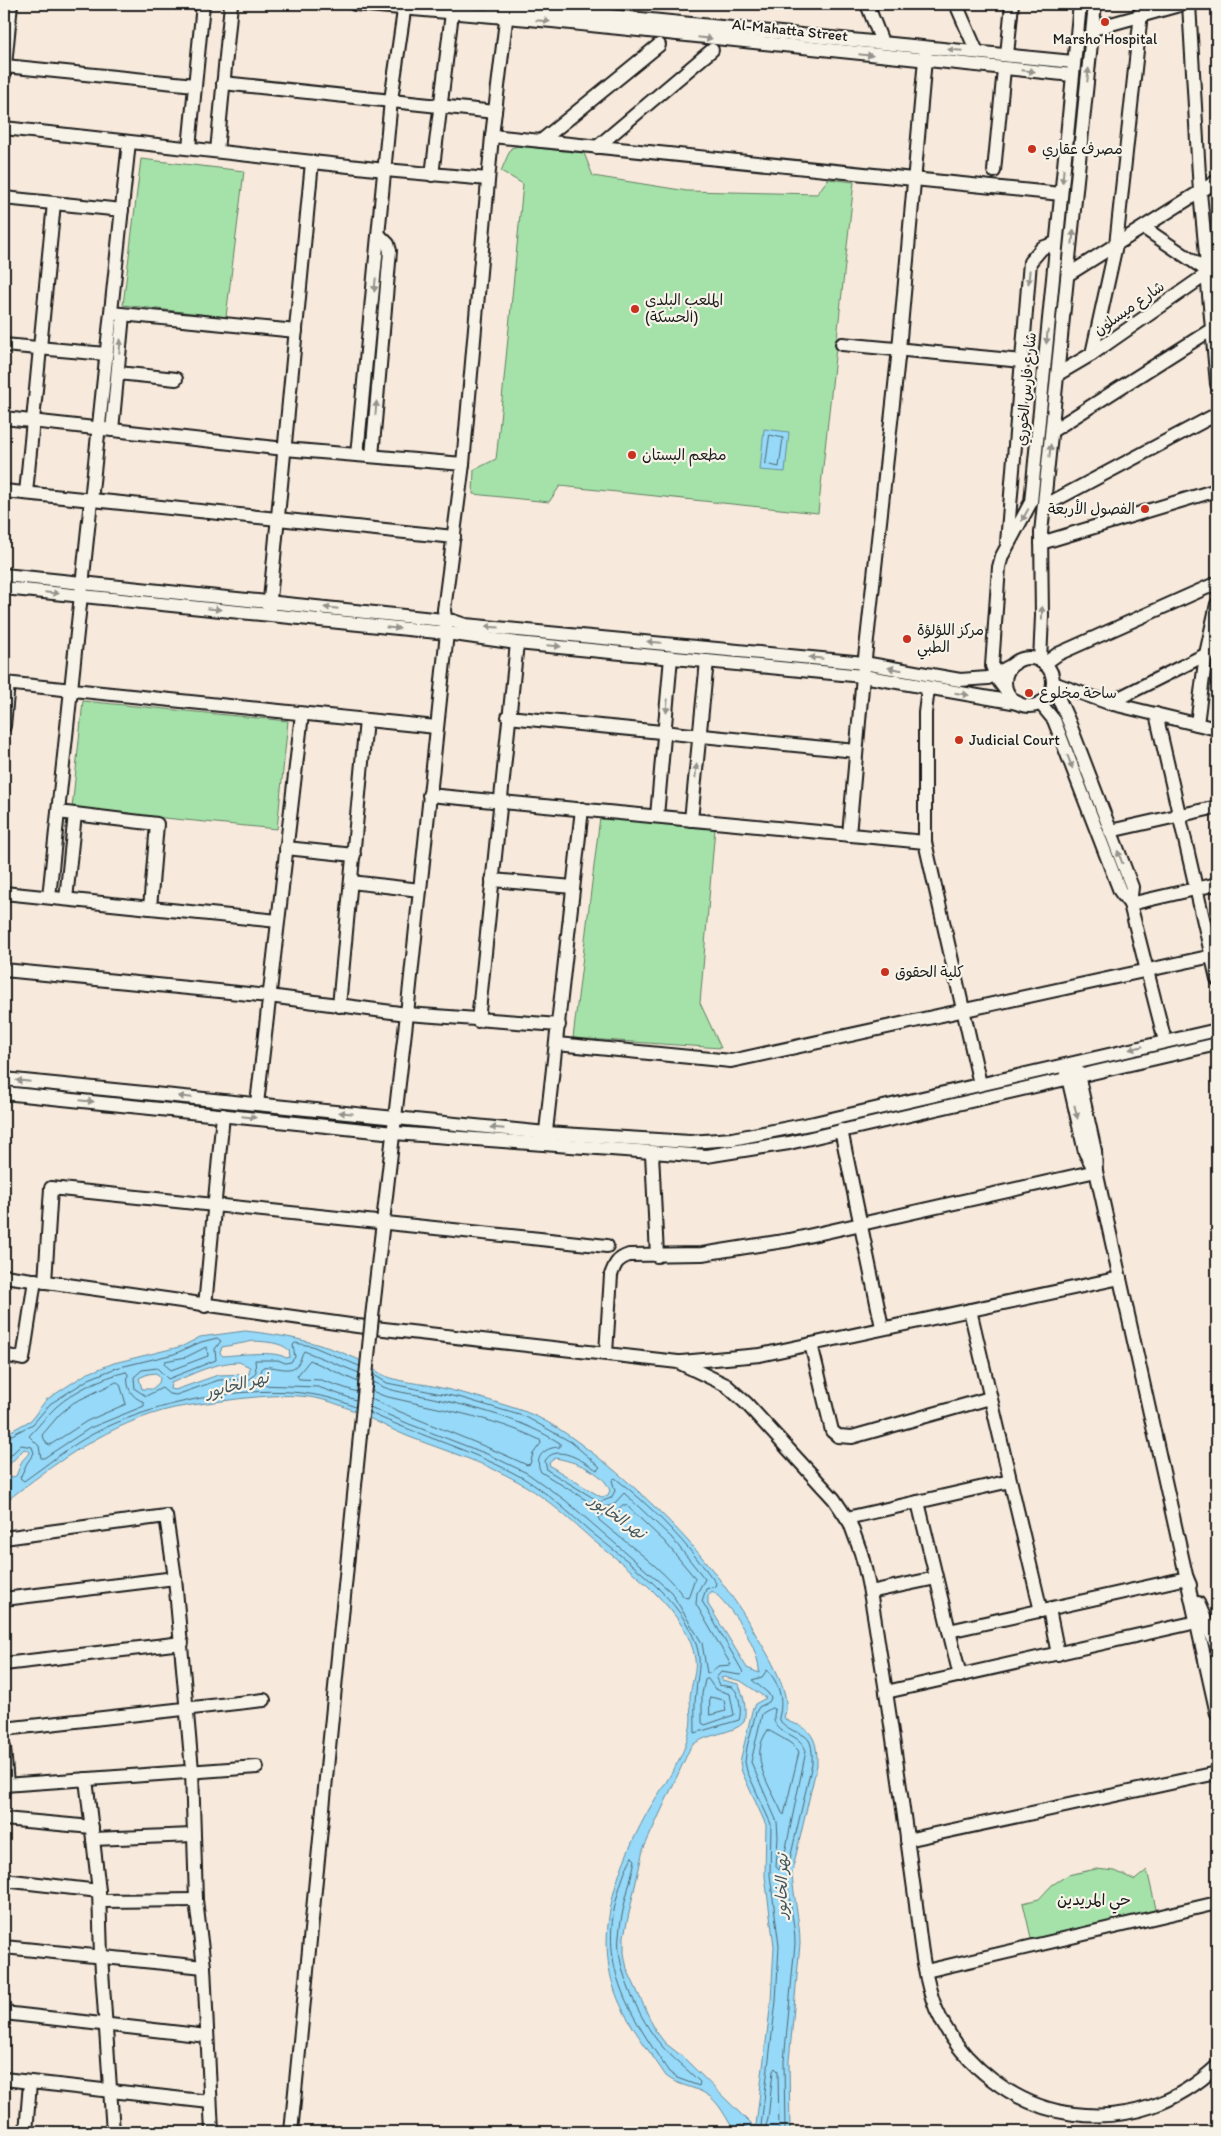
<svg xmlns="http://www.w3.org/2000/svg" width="1221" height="2136" viewBox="0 0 1221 2136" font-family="Itim,'Playpen Sans Arabic',sans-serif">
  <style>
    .green { fill: #a5e2a9; stroke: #607f62 }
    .water { fill: #96d9f8; stroke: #658da0; fill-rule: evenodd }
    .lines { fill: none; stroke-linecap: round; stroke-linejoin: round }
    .shore { stroke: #4d6874; stroke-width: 1 }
    .minor-casing { stroke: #1c1c1c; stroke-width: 16 }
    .minor { stroke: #f7f3e8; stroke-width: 12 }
    .minor-bridge-casing { stroke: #1c1c1c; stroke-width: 16; stroke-linecap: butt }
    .minor-bridge { stroke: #f7f3e8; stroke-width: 12 }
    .oneway { fill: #94928c }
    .poi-dot { fill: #c8321e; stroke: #f7f3e8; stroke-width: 2 }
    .labels { text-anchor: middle; stroke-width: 4.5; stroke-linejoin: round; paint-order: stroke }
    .street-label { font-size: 15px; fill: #1c1c1c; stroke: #f7f3e8 }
    .poi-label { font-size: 15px; fill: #1c1c1c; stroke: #f7f3e8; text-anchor: start }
    .water-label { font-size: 16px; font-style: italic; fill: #41555e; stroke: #f7f3e8 }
    .neighbourhood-label { font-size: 16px; fill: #1c1c1c; stroke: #f7f3e8 }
  </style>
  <rect width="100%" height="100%" fill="#f7e9db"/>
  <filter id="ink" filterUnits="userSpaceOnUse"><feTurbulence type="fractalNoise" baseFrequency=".02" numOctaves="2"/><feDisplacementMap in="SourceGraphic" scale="10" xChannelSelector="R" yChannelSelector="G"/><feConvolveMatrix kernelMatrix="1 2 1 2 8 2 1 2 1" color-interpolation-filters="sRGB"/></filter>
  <g filter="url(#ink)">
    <g class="green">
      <polygon points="518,146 584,153 593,176 687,191 817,194 828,179 854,182 818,513 560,486 549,502 473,494 474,470 496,459 497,451 523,184 501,171 511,148"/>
      <polygon points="141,159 244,171 226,317 123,305"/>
      <polygon points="83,701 288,721 277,829 72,809"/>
      <polygon points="600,817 715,828 700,1003 721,1048 573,1038"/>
      <polygon points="1096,1869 1115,1871 1135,1880 1147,1870 1157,1913 1032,1942 1023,1903 1039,1899 1052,1885 1068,1875"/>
    </g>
    <g class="water">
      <polygon points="764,429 789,432 785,472 760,470"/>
      <path d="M 245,1331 C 284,1335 319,1342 355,1358 C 367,1363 377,1374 391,1378 C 403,1382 415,1383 428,1385 C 461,1392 494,1401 526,1412 C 557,1424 582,1445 608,1465 C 667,1514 718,1568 756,1635 C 768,1654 794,1697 784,1717 L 786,1720 C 792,1724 799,1724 804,1728 C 817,1737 817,1751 817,1765 L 792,1872 C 793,1896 800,1919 800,1944 L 789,2061 L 790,2132 L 735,2132 C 727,2120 719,2101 706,2094 C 693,2086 678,2086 666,2076 C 652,2055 636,2034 624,2012 C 589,1946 614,1873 647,1813 C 662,1786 685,1759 690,1728 C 692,1718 690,1707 690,1697 C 691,1684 697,1672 695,1659 C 689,1613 628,1568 594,1541 C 570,1520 547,1498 519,1482 C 484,1462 445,1451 407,1436 C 378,1424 351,1406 320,1399 C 294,1393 264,1396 237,1399 C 217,1402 195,1404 174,1408 C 109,1423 56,1462 4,1503 L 4,1479 L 16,1476 L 22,1461 L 30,1452 L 24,1449 L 4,1470 L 4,1435 L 31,1420 L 46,1400 L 86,1374 L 114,1363 L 183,1346 L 200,1337 ZM 254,1341 C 266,1342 280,1342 289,1350 L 290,1357 L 286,1358 C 276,1350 237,1355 223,1356 L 220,1353 L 222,1347 ZM 239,1362 L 250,1367 L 249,1374 L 218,1375 L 175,1390 L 170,1389 L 171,1383 C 193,1374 215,1362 239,1362 ZM 156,1373 L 160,1378 L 159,1383 L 152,1389 L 142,1389 L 139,1378 L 148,1374 ZM 555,1458 C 573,1461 604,1471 610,1491 L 607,1496 L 601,1497 L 550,1466 L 549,1463 ZM 712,1591 C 730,1604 761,1650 759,1673 L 747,1668 L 708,1604 L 708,1596 ZM 724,1677 L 741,1681 L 766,1698 L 755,1704 L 752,1711 L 740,1762 L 742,1772 L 766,1825 L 765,1876 L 774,1946 L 771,2001 L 756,2125 L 753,2126 L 683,2057 L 665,2043 L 655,2030 L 627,1969 L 624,1953 L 624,1936 L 643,1850 L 691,1746 C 706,1733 734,1734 744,1722 C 747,1710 744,1694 738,1684 L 722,1680 L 721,1678 Z"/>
    </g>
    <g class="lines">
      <g class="shore">
        <polygon points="770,435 783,438 779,467 766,464"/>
        <polygon points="207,1347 208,1356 171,1370 164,1364 165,1361 186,1357"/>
        <path d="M 126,1372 L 128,1374 C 126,1388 131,1397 144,1402 L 144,1406 L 90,1428 L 44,1458 L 41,1458 L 39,1446 L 29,1436 C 38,1427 46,1416 56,1407 C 75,1390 101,1378 126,1372 Z"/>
        <polygon points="117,1382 120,1384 126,1404 87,1421 50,1445 47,1444 42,1435 60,1414 73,1403"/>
        <polyline points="357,1392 321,1380 299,1379 297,1376 310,1360 358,1382"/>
        <path d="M 371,1399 C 423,1423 476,1441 527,1465 L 530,1464 L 533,1454 L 541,1443 L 540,1440 C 491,1416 437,1409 384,1396 L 372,1391"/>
        <path d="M 356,1400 L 318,1387 L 259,1385 L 256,1383 L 263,1367 C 274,1365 289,1374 297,1365 C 301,1361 301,1355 304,1351 L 359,1373"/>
        <path d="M 370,1407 L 409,1424 L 487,1454 L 527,1473 L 565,1500 L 671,1592 L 702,1643 L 707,1673 L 710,1673 L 718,1666 L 731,1665 L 696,1604 L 697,1593 L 705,1579 L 671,1537 L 624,1493 L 613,1505 L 599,1508 L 541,1472 C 533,1457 545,1447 560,1447 L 560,1443 C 521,1419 477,1408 433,1398 C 412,1393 391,1393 373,1382"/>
        <path d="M 370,1413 C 420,1436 475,1451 523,1478 C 548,1493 569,1513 591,1532 C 628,1562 683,1599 697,1647 C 702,1664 697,1675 696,1692 C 694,1705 695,1720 695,1733 L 739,1720 C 742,1712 740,1692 732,1687 C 729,1686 723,1686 719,1685 L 716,1678 L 721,1672 L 740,1675 L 743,1672 L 702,1601 L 706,1589 L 715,1586 L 716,1583 C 687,1544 654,1508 615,1478 L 612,1480 L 615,1491 L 611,1498 L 600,1502 L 547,1470 L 545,1461 C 556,1442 584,1462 597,1470 L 600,1467 L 571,1442 L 526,1417 L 462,1398 L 387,1383 L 374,1375"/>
        <polyline points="4,1439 33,1424 50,1404 89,1379 116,1368 174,1354 201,1342 217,1338 221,1341 215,1349 216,1360 168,1379 157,1368 142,1370 134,1377 135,1389 146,1396 162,1388 169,1394 176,1395 219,1380 250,1379 256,1372 255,1360 278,1360 285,1363 291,1362 295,1357 293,1345 295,1343 312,1346 359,1366"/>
        <path d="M 4,1462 L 21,1445 L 32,1447 L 34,1453 L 27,1463 L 20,1478 L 24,1481 C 47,1465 68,1447 93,1434 C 159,1398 286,1374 355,1407"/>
        <path d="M 623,1505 L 626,1505 L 665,1542 L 695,1578 L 688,1598 L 684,1597 C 662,1567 628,1545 599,1520 L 600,1516 L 615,1512 Z"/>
        <polygon points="708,1679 715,1689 730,1694 734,1715 705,1725 702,1723 702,1694 705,1680"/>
        <polygon points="710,1697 724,1700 726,1711 710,1715"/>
        <path d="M 772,1708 L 775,1710 C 768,1737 799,1729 806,1751 L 786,1848 L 779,1870 L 776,1867 L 778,1837 L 777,1822 L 751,1762 L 762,1714 Z"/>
        <path d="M 768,1730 C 776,1735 796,1744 799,1752 L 784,1815 L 782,1813 C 771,1787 747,1758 768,1730 Z"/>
        <path d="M 632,1857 L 635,1860 C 630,1885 621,1911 619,1936 C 615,1967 640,2021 661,2045 C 672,2058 687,2069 700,2082 L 699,2086 L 677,2078 L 669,2072 C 631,2016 598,1968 617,1897 C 621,1883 625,1869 632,1857 Z"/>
        <path d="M 739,2132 L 740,2125 L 752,2131 L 761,2126 L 776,2001 L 779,1946 L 770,1875 L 771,1824 L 747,1771 L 745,1762 L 747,1747 L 756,1712 L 759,1707 L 769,1702 L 771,1698 L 768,1693 L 752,1680 L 762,1677 L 767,1670 C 779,1682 784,1701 779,1717 L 781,1722 C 799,1740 814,1726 812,1764 L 787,1872 C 787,1896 795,1919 795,1944 L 784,2061 L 785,2132"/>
        <polyline points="764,2132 768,2119 773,2071 775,2068 778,2071 779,2132"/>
      </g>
      <defs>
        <g id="minor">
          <polyline points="355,4 552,21 1072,75"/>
          <polyline points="490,4 1073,62"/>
          <polyline points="867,4 882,42"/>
          <polyline points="956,4 977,52"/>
          <polyline points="1189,4 1200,192 1207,265 1205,269"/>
          <polyline points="1093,29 1183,4"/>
          <polyline points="1007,55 1012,4"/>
          <polyline points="5,66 195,85"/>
          <polyline points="4,75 11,4"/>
          <polyline points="223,83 495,112"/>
          <polyline points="4,128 385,170 488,179"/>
          <polyline points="492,136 1061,194"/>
          <polyline points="541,141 659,45"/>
          <polyline points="597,147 712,50"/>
          <polyline points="189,148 203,4"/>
          <polyline points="217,151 231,4"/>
          <polyline points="994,171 1004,69"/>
          <polyline points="432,175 452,13"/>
          <polyline points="4,198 122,210"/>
          <polyline points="1144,228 1212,274"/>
          <polyline points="1069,274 1217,181"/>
          <polyline points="1214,275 1208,284 1217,384"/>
          <polyline points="111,313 296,331"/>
          <polyline points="842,344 1022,361"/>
          <polyline points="4,345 106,354"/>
          <polyline points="1092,354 1116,245 1142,4"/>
          <polyline points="118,373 176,379"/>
          <polyline points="1058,374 1092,354 1217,267"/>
          <polyline points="4,418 285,449 463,464"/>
          <polyline points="112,430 123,315"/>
          <polyline points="1052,431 1217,326"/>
          <polyline points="357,455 391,100 405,4"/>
          <polyline points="372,456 390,251 388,244 380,236"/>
          <polyline points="4,491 454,537"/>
          <polyline points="26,493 54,203"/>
          <polyline points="1044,506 1217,414"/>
          <polyline points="1007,543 1030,262 1042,248 1056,243"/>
          <polyline points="1041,543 1217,490"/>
          <polyline points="4,575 453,621 465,625 864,663 960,680 988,678 1014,664"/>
          <polyline points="4,588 447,633 517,643 863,676 1018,703"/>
          <polyline points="269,610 312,162"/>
          <circle cx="1029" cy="682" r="24"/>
          <polyline points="1040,661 1042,616 1041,533 1095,4"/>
          <polyline points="1044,664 1058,654 1217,583"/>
          <polyline points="4,683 436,727"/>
          <polyline points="1053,683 1109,703 1217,729"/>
          <polyline points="1053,686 1069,722 1132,887 1130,904 1165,1041"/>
          <polyline points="928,688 925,713 925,842 980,1084"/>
          <polyline points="1009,695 998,680 992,666 999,567 1002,556 1031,502 1080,4"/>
          <polyline points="1040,703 1054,720 1120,891 1130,904"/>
          <polyline points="1109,703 1217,649"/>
          <polyline points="1156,714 1217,979"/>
          <polyline points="508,717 856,751"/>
          <polyline points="1197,724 1206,654 1217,604"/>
          <polyline points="4,726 8,683"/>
          <polyline points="429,795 925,842"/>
          <polyline points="58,812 157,824 150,908"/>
          <polyline points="657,816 671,657"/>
          <polyline points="691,820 707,661"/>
          <polyline points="1110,831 1217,807"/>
          <polyline points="849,835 863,676 899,349 926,48"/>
          <polyline points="286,848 354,855"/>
          <polyline points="492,880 573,887"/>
          <polyline points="351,882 420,890"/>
          <polyline points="4,893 278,921"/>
          <polyline points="49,897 129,142"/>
          <polyline points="66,899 75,814"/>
          <polyline points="1130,904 1217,884"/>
          <polyline points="4,970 269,996 407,1014 559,1025"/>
          <polyline points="339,1006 366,720"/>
          <polyline points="478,1021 517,643"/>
          <polyline points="557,1044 731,1061 1217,955"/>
          <polyline points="1077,1070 1095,1151 1096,1171 1217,1714"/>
          <polyline points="1067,1073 1085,1152 1094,1169"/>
          <polyline points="4,1079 546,1133 690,1142 732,1139 814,1123 1217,1030"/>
          <polyline points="4,1093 394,1133 706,1156 789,1143 1217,1044"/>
          <polyline points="257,1104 302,714"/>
          <polyline points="841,1130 882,1327"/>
          <polyline points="545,1140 582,809"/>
          <polyline points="652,1153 657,1256"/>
          <path d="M 4,1276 L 357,1326 L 678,1362 L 726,1385 L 747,1404 L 834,1499 L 850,1523 L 861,1553 C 871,1587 875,1624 881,1660 C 893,1734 903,1808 913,1882 C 919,1922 921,1972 936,2009 C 960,2064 1015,2107 1074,2114 C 1128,2121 1178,2103 1217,2066"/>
          <polyline points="45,1282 51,1188 607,1246"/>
          <polyline points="205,1306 223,1115"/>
          <polyline points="970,1310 1041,1611"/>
          <polyline points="372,1317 407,1014 447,633 444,610 463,464 492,136 508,4"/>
          <polyline points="811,1344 832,1431 838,1436 852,1437 990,1398"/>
          <path d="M 606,1353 L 611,1275 C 615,1264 617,1259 629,1255 L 702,1254 L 790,1240 L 1096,1171"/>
          <polyline points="4,1355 23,1359 35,1280"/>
          <polyline points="681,1362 760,1355 1120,1278"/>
          <polyline points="918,1502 960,1676"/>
          <polyline points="847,1518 1010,1481"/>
          <polyline points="4,1538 166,1516 175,1578 192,1770 196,1900 204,1967 212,2132"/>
          <polyline points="870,1592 936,1578"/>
          <polyline points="4,1599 175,1578"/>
          <polyline points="1198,1603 1217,1647"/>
          <polyline points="1049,1609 1058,1654"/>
          <polyline points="949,1631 1187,1578 1190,1585"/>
          <polyline points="4,1664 182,1643"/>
          <polyline points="886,1692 1197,1622"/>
          <polyline points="4,1729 264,1700"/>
          <polyline points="4,1747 7,1785"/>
          <polyline points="86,1779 99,1891 101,1956 113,2132"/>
          <polyline points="4,1785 257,1767"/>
          <polyline points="4,1819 92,1827"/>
          <polyline points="93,1839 193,1835"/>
          <polyline points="907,1840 1217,1773"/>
          <polyline points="4,1880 99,1891"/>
          <polyline points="100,1901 196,1900"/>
          <polyline points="4,1947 204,1967"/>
          <polyline points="926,1971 1217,1903"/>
          <polyline points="4,2013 207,2036"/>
          <polyline points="4,2079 210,2102"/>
          <polyline points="26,2132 30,2083"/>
          <polyline points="291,2132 355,1485"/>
        </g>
      </defs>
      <use href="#minor" class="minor-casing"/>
      <use href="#minor" class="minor"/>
      <defs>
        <polyline id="minor-bridge" points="355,1485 372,1317"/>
      </defs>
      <use href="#minor-bridge" class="minor-bridge-casing"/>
      <use href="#minor-bridge" class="minor-bridge"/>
    </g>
    <defs><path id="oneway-solid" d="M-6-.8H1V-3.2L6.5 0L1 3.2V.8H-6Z" transform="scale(1.25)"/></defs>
    <g class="oneway">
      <use href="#oneway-solid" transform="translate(543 21) rotate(5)"/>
      <use href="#oneway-solid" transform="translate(705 38) rotate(6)"/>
      <use href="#oneway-solid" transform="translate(955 50) rotate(-175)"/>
      <use href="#oneway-solid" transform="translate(866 55) rotate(6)"/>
      <use href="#oneway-solid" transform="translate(1028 71) rotate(5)"/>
      <use href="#oneway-solid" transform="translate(1088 75) rotate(-84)"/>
      <use href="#oneway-solid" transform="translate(1063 176) rotate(95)"/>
      <use href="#oneway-solid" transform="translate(1073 237) rotate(-85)"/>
      <use href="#oneway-solid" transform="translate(1029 277) rotate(95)"/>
      <use href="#oneway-solid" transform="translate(375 285) rotate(96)"/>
      <use href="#oneway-solid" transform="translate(1047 337) rotate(96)"/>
      <use href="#oneway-solid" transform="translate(120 346) rotate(-85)"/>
      <use href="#oneway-solid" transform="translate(376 408) rotate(-85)"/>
      <use href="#oneway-solid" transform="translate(1050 451) rotate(-84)"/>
      <use href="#oneway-solid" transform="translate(1025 515) rotate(119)"/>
      <use href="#oneway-solid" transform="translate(52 593) rotate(6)"/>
      <use href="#oneway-solid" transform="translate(331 608) rotate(-174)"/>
      <use href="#oneway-solid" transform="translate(214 609) rotate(6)"/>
      <use href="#oneway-solid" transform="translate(1042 613) rotate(-90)"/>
      <use href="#oneway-solid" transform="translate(492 627) rotate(-176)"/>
      <use href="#oneway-solid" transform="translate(393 628) rotate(6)"/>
      <use href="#oneway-solid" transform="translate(654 642) rotate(-175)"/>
      <use href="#oneway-solid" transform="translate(554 646) rotate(5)"/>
      <use href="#oneway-solid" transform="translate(816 658) rotate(-174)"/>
      <use href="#oneway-solid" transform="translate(895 669) rotate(-170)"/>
      <use href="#oneway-solid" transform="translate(962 694) rotate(10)"/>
      <use href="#oneway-solid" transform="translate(667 706) rotate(95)"/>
      <use href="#oneway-solid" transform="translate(1070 762) rotate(69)"/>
      <use href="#oneway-solid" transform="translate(696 771) rotate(-84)"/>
      <use href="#oneway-solid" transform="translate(1120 857) rotate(-111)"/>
      <use href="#oneway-solid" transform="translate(1136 1048) rotate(167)"/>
      <use href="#oneway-solid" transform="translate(23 1081) rotate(-174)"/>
      <use href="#oneway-solid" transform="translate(185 1097) rotate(-174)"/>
      <use href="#oneway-solid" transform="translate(87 1101) rotate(6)"/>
      <use href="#oneway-solid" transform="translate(1076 1112) rotate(77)"/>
      <use href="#oneway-solid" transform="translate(346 1113) rotate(-174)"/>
      <use href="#oneway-solid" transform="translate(249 1117) rotate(6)"/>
      <use href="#oneway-solid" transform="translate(497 1128) rotate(-175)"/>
    </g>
  </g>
  <g class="poi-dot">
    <circle cx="1105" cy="22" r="5"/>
    <circle cx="1032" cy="149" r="5"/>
    <circle cx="635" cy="309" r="5"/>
    <circle cx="632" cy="455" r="5"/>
    <circle cx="1145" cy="509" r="5"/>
    <circle cx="907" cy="639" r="5"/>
    <circle cx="1029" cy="693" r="5"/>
    <circle cx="959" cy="740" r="5"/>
    <circle cx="885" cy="972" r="5"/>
  </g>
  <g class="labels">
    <g class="street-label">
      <text transform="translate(790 30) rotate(6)" y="5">Al-Mahatta Street</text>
      <text transform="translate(1129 308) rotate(-35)" y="5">شارع ميسلون</text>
      <text transform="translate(1026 389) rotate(-85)" y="5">شارع فارس الخوري</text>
    </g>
    <g class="poi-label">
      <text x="1105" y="44" text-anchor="middle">Marsho Hospital</text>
      <text x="1042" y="154">مصرف عقاري</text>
      <text x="645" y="305">الملعب البلدي<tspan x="645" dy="17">(الحسكة)</tspan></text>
      <text x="642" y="460">مطعم البستان</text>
      <text x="1135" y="514" text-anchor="end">الفصول الأربعة</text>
      <text x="917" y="635">مركز اللؤلؤة<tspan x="917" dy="17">الطبي</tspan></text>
      <text x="1039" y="698">ساحة مخلوع</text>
      <text x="969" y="745">Judicial Court</text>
      <text x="895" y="977">كلية الحقوق</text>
    </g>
    <g class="water-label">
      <text transform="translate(237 1384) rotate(-14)" y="6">نهر الخابور</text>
      <text transform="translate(618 1516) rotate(35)" y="6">نهر الخابور</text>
      <text transform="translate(781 1886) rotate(-89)" y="6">نهر الخابور</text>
    </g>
    <g class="neighbourhood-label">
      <text x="1094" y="1905">حي المريدين</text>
    </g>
  </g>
  <rect width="1221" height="2136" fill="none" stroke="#f7f3e8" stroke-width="20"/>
  <rect x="10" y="10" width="1201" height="2116" fill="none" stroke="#1c1c1c" stroke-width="2" filter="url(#ink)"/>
</svg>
